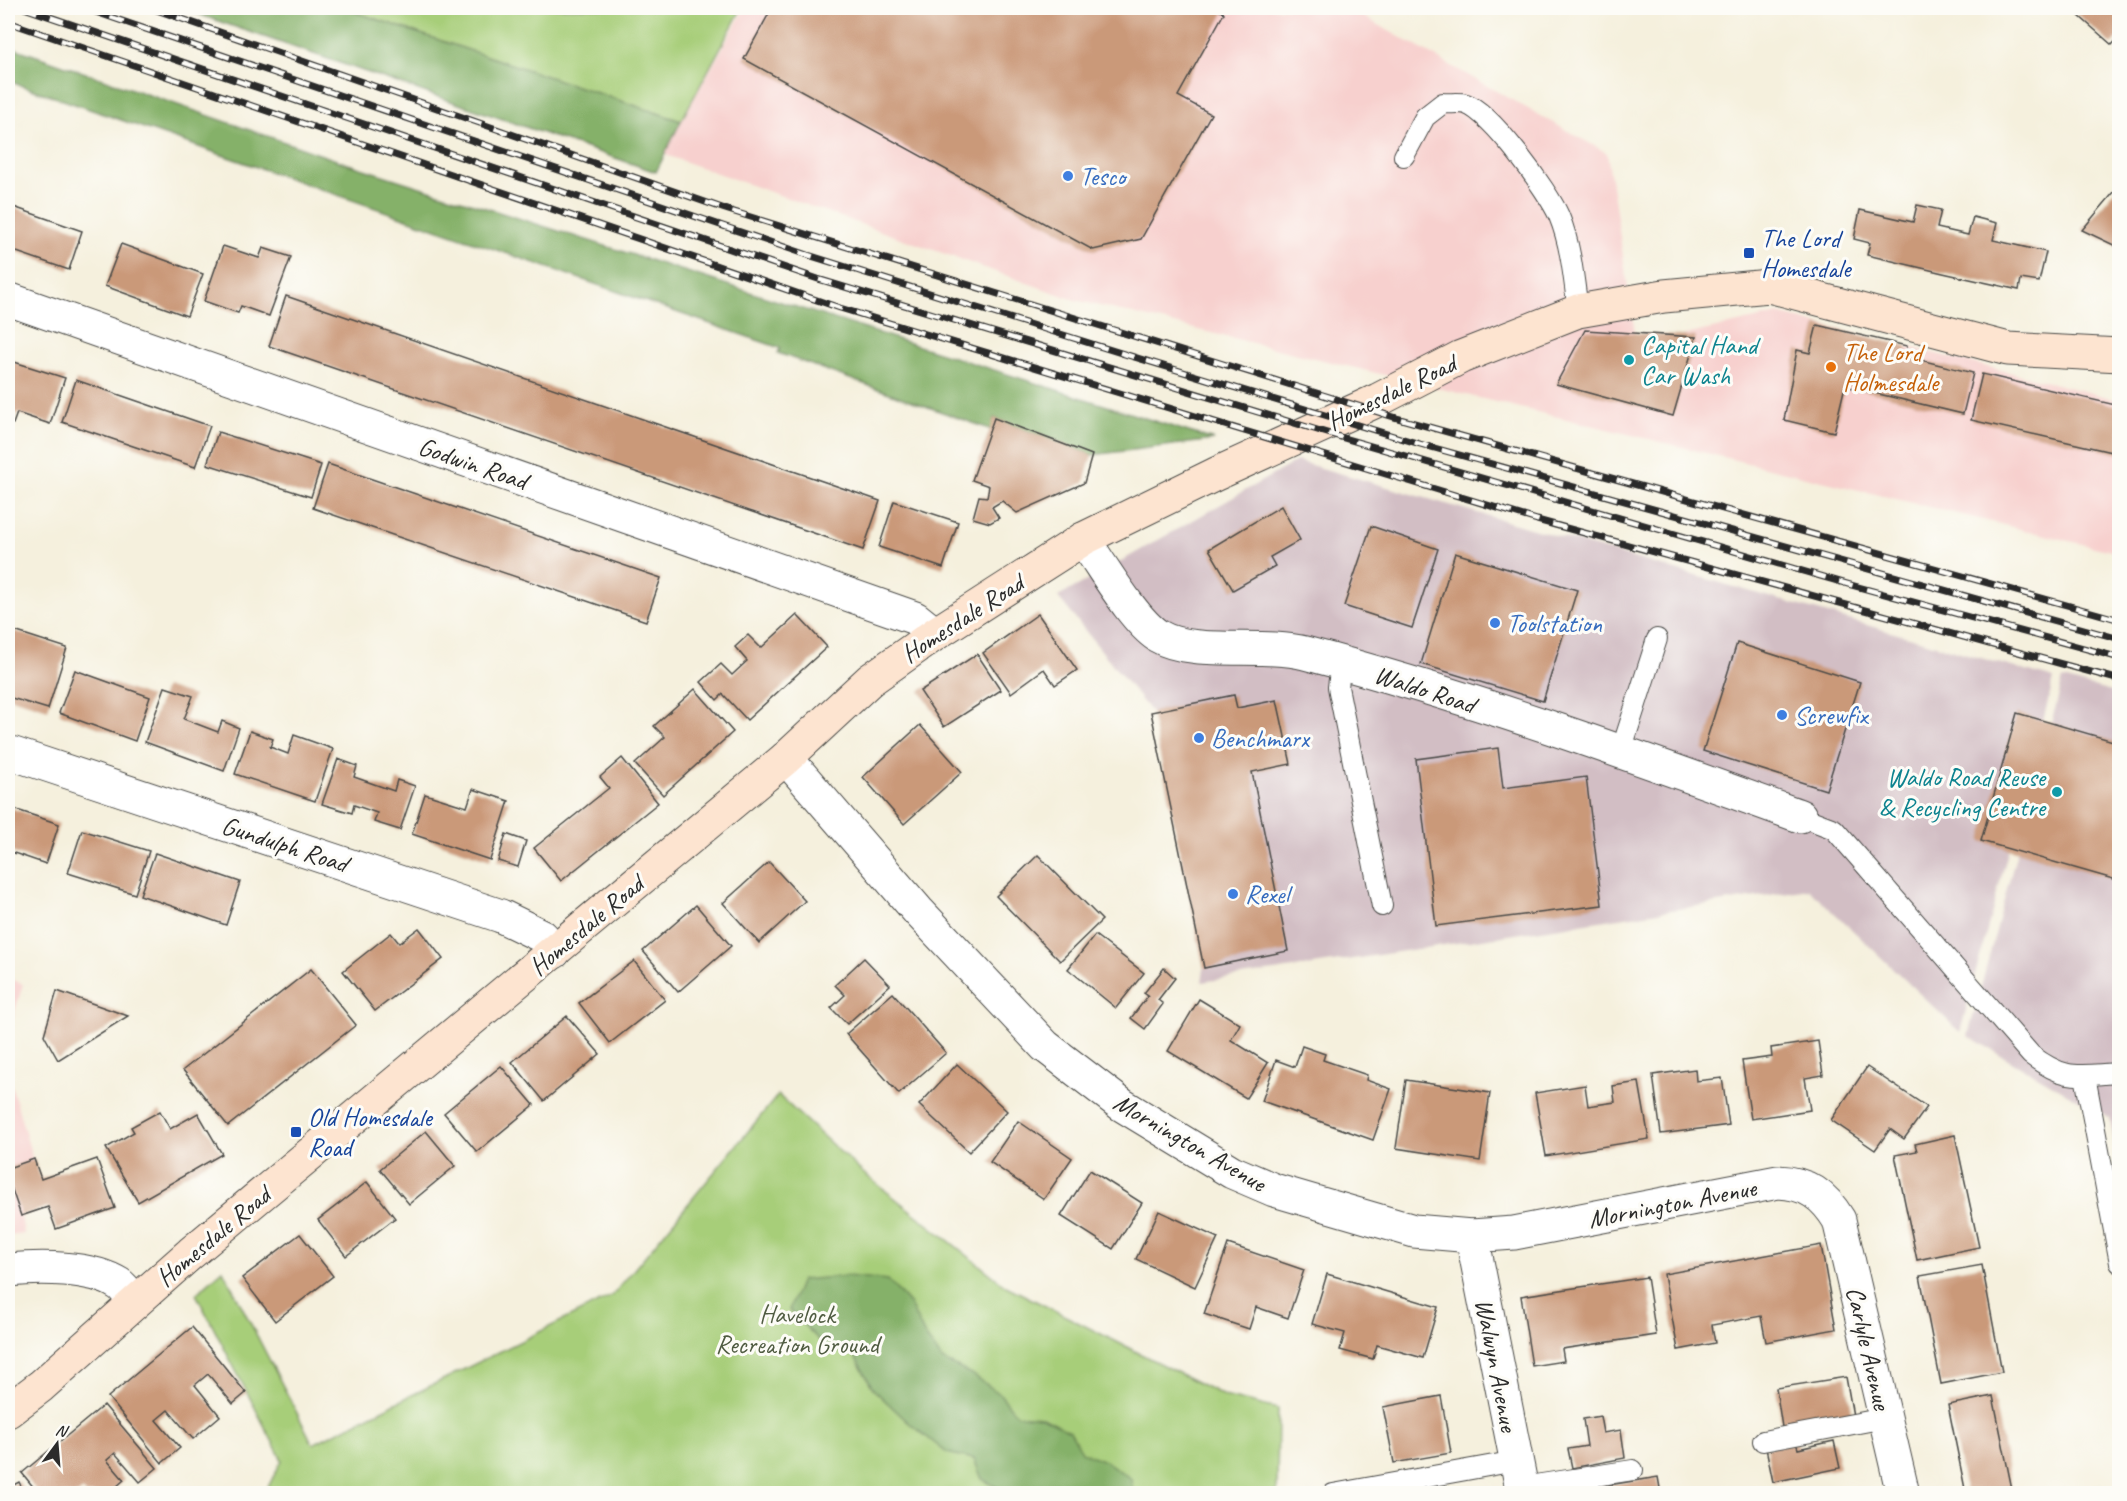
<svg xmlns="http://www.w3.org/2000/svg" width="2127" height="1501" viewBox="0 0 2127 1501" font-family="Caveat,sans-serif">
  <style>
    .built { fill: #f7d0ce }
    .industrial { fill: #d2bec4 }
    .green { fill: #a7ce79; stroke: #697c52; stroke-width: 1.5 }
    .forest { fill: #85b169; stroke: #586e4a; stroke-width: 1.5 }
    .building { fill: #ca9979 }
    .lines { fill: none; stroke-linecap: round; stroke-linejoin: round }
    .service-casing { stroke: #494946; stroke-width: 22 }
    .minor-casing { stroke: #494946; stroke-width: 35 }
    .secondary-casing { stroke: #494946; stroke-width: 35 }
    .service { stroke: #fff; stroke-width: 20 }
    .minor { stroke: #fff; stroke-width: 33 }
    .secondary { stroke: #fde4d0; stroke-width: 33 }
    .rail-casing { stroke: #2b2b2b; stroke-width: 7 }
    .rail { stroke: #fdfcf7; stroke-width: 4.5; stroke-dasharray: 14; stroke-linecap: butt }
    .shop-dot { fill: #3f7fe0; stroke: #fdfcf7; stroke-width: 2 }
    .transit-dot { fill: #1a4fb4; stroke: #fdfcf7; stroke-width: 2 }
    .culture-dot { fill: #0f9aa8; stroke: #fdfcf7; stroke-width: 2 }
    .food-dot { fill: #e8710a; stroke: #fdfcf7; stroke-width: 2 }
    .labels { text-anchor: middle; stroke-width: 6; stroke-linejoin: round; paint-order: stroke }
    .shop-label { font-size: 26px; fill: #366cbe; stroke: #fdfcf7; text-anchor: start }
    .transit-label { font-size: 26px; fill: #164399; stroke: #fdfcf7; text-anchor: start }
    .culture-label { font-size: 26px; fill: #0d838f; stroke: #fdfcf7; text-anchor: start }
    .food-label { font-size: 26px; fill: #c56008; stroke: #fdfcf7; text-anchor: start }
    .street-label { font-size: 26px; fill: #2b2b2b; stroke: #fdfcf7 }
    .park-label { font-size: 26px; fill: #505c42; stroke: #fdfcf7 }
  </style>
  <rect width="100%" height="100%" fill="#fdfcf7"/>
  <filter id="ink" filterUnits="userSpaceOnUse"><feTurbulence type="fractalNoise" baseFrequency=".0167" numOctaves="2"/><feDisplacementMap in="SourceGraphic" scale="12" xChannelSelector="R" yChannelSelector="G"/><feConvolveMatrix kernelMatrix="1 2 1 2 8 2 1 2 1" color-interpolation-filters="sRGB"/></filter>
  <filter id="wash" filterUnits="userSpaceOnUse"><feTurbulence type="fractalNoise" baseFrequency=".008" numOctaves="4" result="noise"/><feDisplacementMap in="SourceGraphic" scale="24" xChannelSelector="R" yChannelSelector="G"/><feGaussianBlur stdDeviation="1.35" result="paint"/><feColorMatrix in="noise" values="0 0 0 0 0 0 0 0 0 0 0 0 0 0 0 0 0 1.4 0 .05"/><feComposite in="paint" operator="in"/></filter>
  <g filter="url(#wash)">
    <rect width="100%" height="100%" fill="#f5f0dd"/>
    <g class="built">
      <polygon points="745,8 1348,8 1607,153 1637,346 1778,314 2119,400 2119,553 1075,300 663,154"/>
      <polygon points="8,978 23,984 8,1035"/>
      <polygon points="8,1073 34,1164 8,1169"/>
      <polygon points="8,1178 21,1216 24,1234 8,1236"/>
    </g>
    <g class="industrial">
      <polygon points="1297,461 2054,679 1960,1032 1809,889 1202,982 1204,968 1151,712 1058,597"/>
      <polygon points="2063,679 2119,694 2119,1175 2110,1118 1968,1036"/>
    </g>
    <g class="green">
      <polygon points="343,8 742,8 681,121"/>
      <polygon points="778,1095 862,1172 1006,1286 1224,1396 1278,1409 1277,1493 265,1493 282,1460 196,1294 223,1270 313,1444 612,1296"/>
    </g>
    <g class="forest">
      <polygon points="180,8 343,8 681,121 656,172"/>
      <polygon points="8,46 345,163 1214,440 1092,455 994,418 992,430 778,353 780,348 8,81"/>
      <polygon points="847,1276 888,1280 910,1305 924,1334 942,1360 973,1375 1000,1394 1017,1415 1043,1417 1070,1431 1082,1452 1107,1462 1131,1479 1133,1493 1027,1494 1026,1491 1003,1491 982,1479 974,1459 947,1453 908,1422 874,1390 854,1355 828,1349 789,1310 801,1280"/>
    </g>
    <g id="blocks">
      <g class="building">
        <polygon points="772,8 1215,8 1224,13 1178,96 1211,114 1141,239 1093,250 744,59"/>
        <polygon points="2070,8 2120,8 2120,36 2112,45"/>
        <polygon points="2120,185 2120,248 2082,230"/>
        <polygon points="8,205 82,231 69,270 8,249"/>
        <polygon points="1917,205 1941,210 1937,228 1968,235 1973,217 1997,223 1993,240 2046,252 2039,282 2021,279 2019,290 1943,273 1867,255 1870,243 1854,239 1860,210 1913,222"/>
        <polygon points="121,244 203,274 187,316 105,286"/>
        <polygon points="223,246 259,258 263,248 291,257 269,316 241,306 238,313 204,301"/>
        <polygon points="286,296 880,501 863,550 269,346"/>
        <polygon points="1817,325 1907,346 1908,357 1973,373 1963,414 1845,386 1834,432 1784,420 1797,350 1810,353"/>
        <polygon points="1585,330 1696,337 1673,416 1556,384"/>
        <polygon points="8,360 65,378 50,424 17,413 13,424 8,423"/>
        <polygon points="1982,374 2120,406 2120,454 1971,420"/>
        <polygon points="76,380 210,426 195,467 62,422"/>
        <polygon points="994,418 1092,455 1084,483 1017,513 1002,501 992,507 999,518 990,523 973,518 979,496 987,497 989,486 972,480"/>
        <polygon points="218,432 321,465 311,497 207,464"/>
        <polygon points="328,464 661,578 646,621 313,508"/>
        <polygon points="894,501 958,522 943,568 879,547"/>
        <polygon points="1281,506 1300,540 1270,557 1275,566 1233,590 1209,549"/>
        <polygon points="1371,526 1438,549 1412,628 1344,606"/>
        <polygon points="1455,553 1577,590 1543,701 1421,664"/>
        <polygon points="1038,614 1077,670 1055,685 1044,669 1011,693 983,653"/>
        <polygon points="797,615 827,647 747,720 723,694 717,700 701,682 721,664 732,675 747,661 735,647 748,635 761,648"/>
        <polygon points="8,629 67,648 48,709 8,697"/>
        <polygon points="1737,643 1860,682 1826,790 1703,751"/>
        <polygon points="977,654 1001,690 944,727 920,691"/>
        <polygon points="75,670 150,697 135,741 59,713"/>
        <polygon points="165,687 193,696 184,719 218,732 222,721 239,728 224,771 145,742"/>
        <polygon points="695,689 733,732 663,795 635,764 665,737 654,726"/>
        <polygon points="1234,695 1237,708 1277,700 1291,764 1252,772 1288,951 1204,968 1151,712"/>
        <polygon points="2017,713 2120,743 2120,881 1981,841"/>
        <polygon points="920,725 962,772 904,824 863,777"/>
        <polygon points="250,731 273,739 270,747 288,754 294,735 333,749 315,801 235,774"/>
        <polygon points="1498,748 1503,788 1586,777 1602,905 1436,926 1416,759"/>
        <polygon points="622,758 658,803 561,881 534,848 609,788 600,777"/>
        <polygon points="338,759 357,766 354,777 394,791 397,780 415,786 400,830 374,822 377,813 354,805 352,813 322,804"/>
        <polygon points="473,789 509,801 490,860 412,834 425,794 467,807"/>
        <polygon points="8,807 59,824 46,864 8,851"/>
        <polygon points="82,830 149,851 135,894 68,873"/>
        <polygon points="506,834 526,841 518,867 498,861"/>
        <polygon points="155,853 240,882 226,925 140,895"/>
        <polygon points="1038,855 1102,920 1060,961 996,896"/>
        <polygon points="769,862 805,901 759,943 723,903"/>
        <polygon points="696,905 731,946 678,992 643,951"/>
        <polygon points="419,928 443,959 375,1011 343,971 391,933 399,943"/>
        <polygon points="1095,935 1144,973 1116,1008 1068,969"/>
        <polygon points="864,958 890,985 847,1024 831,1008 845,995 835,985"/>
        <polygon points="634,961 665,1000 610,1043 579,1003"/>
        <polygon points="1164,968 1175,978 1158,1000 1163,1004 1145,1029 1131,1018 1148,996 1144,993"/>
        <polygon points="311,969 356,1025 228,1126 183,1070"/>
        <polygon points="57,991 128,1016 58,1060 44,1035"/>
        <polygon points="893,993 946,1053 899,1094 846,1034"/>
        <polygon points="1199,999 1240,1024 1231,1040 1268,1063 1246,1098 1168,1051"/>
        <polygon points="567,1016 600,1054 544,1101 512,1062"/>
        <polygon points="1818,1041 1823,1075 1805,1078 1810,1110 1751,1119 1742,1061 1772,1057 1771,1048"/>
        <polygon points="1302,1046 1325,1054 1323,1060 1367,1075 1366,1080 1391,1089 1373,1140 1262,1101 1276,1060 1295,1067"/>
        <polygon points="957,1064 1007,1111 969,1152 919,1105"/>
        <polygon points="501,1066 534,1105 477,1152 444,1113"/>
        <polygon points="1867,1067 1927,1107 1904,1139 1890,1129 1875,1150 1831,1120"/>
        <polygon points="1695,1069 1696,1081 1722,1078 1729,1125 1661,1134 1653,1075"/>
        <polygon points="1406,1080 1490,1093 1480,1161 1396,1148"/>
        <polygon points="1639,1082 1649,1139 1546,1156 1535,1093 1585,1085 1588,1106 1615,1102 1613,1086"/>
        <polygon points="160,1111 170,1129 198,1113 222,1154 138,1202 106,1148 134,1132 131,1127"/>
        <polygon points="1018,1121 1072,1158 1044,1199 990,1162"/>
        <polygon points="426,1131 455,1166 409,1204 380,1169"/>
        <polygon points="1955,1135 1979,1247 1917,1260 1895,1155 1917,1151 1915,1144"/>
        <polygon points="34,1159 41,1179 97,1159 115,1208 56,1229 48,1207 21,1216 8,1178 8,1168"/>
        <polygon points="1090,1170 1142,1203 1113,1249 1061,1216"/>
        <polygon points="367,1182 395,1218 346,1256 318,1220"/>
        <polygon points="1159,1211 1218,1238 1195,1287 1136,1259"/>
        <polygon points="300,1234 333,1276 275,1321 242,1278"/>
        <polygon points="1228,1244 1304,1270 1288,1318 1256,1307 1249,1329 1204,1314"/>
        <polygon points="1821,1245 1836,1329 1766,1342 1761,1316 1712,1325 1715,1343 1678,1350 1664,1274"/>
        <polygon points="1982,1265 2002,1372 1941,1384 1920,1276"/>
        <polygon points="1327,1274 1438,1307 1423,1358 1377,1345 1373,1359 1340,1350 1345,1333 1312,1324"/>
        <polygon points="1647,1277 1656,1335 1562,1349 1564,1361 1532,1366 1521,1296"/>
        <polygon points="192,1327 246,1393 233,1404 208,1374 195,1385 220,1416 193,1439 168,1410 156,1420 180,1448 162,1463 108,1397"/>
        <polygon points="1846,1377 1853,1416 1782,1427 1776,1388"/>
        <polygon points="1441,1396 1451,1453 1394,1463 1383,1407"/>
        <polygon points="1993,1396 2013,1494 1966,1494 1948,1405"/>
        <polygon points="104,1405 157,1468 140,1482 115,1453 107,1460 124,1480 108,1494 86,1494 83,1490 78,1494 39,1494 22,1473"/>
        <polygon points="1600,1416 1603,1433 1621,1430 1625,1458 1572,1468 1568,1449 1587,1446 1583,1419"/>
        <polygon points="1834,1441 1840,1468 1773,1482 1766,1448 1796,1442 1798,1449"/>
        <polygon points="1658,1477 1661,1494 1611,1494 1609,1485"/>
        <polygon points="19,1482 25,1494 8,1494 8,1488"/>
        <polygon points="1606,1483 1608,1494 1580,1494 1579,1488"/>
      </g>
    </g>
  </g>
  <g filter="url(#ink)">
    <use href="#blocks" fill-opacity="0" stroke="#494946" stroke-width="1.5"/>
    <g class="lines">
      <defs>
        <g id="service">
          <path d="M 1404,156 L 1425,117 L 1443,103 C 1449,104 1459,102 1466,104 C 1491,112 1548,191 1559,216 C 1571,245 1574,280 1578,311"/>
          <polyline points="1341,663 1338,687 1382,906"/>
          <polyline points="1621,751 1657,639"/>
          <path d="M 1800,816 L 1834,829 L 2031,1055 C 2067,1082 2078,1075 2120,1073"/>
          <polyline points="2085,1076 2120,1263"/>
          <polyline points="1763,1441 1885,1418"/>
          <polyline points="1522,1487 1633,1470"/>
          <polyline points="1333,1494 1516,1461"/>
        </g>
        <g id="minor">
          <polyline points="8,299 915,618 935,634"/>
          <path d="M 1083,539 C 1102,565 1133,620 1158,636 C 1193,657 1262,642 1305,653 C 1473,697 1637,757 1800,816"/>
          <polyline points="8,752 501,916 542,936 554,952"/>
          <path d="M 786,758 L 918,911 L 1045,1046 L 1122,1105 L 1232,1172 L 1274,1190 L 1414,1231 L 1472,1236 L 1514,1233 L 1778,1182 C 1807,1183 1824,1195 1839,1220 L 1903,1494"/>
          <polyline points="1472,1236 1523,1494"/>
          <path d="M 8,1270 C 39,1267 91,1266 119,1284 C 125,1288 130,1297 134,1302"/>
        </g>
        <polyline id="secondary" points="8,1411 41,1386 191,1253 786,758 870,680 935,634 1083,539 1216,474 1378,400 1461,357 1578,311 1664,296 1769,286 2008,349 2120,355"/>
      </defs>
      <use href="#service" class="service-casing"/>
      <use href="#minor" class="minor-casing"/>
      <use href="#secondary" class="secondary-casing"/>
      <use href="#service" class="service"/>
      <use href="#minor" class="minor"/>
      <use href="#secondary" class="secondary"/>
      <defs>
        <g id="rail">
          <polyline points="24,8 818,279 1347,439 1851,585 2120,658"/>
          <polyline points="84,8 808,255 1121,353 1420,444 2120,639"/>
          <polyline points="151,8 725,209 1397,418 2120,620"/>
          <polyline points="8,22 840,308 1537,520 2120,680"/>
        </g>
      </defs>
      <use href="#rail" class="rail-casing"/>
      <use href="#rail" class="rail"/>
    </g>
  </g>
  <g class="shop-dot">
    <circle cx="1068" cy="176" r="6"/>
    <circle cx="1495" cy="623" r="6"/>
    <circle cx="1782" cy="715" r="6"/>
    <circle cx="1199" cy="738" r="6"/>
    <circle cx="1233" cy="894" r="6"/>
  </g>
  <g class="transit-dot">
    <rect x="1743" y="247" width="12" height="12" rx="3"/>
    <rect x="290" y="1126" width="12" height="12" rx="3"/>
  </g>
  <g class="culture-dot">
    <circle cx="1629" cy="360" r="6"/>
    <circle cx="2057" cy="792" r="6"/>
  </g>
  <circle class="food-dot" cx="1831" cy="367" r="6"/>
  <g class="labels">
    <g class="shop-label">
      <text x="1080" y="185">Tesco</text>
      <text x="1507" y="632">Toolstation</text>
      <text x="1794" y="724">Screwfix</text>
      <text x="1211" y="747">Benchmarx</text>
      <text x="1245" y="903">Rexel</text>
    </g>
    <g class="transit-label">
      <text x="1761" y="247">The Lord<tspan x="1761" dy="30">Homesdale</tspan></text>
      <text x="308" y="1126">Old Homesdale<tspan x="308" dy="30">Road</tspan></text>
    </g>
    <g class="culture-label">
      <text x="1641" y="354">Capital Hand<tspan x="1641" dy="30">Car Wash</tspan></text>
      <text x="2045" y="786" text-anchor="end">Waldo Road Reuse<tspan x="2045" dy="30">&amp; Recycling Centre</tspan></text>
    </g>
    <g class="food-label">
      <text x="1843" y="361">The Lord<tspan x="1843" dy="30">Holmesdale</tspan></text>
    </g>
    <g class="street-label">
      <text transform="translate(1391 392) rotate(-26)" y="9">Homesdale Road</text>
      <text transform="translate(473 463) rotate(19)" y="9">Godwin Road</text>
      <text transform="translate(962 618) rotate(-33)" y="9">Homesdale Road</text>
      <text transform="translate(1425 689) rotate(18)" y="9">Waldo Road</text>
      <text transform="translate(285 844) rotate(18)" y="9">Gundulph Road</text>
      <text transform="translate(586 925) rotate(-40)" y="9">Homesdale Road</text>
      <text transform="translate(1190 1142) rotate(30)" y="9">Mornington Avenue</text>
      <text transform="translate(1672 1203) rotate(-11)" y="9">Mornington Avenue</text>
      <text transform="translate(213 1236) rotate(-40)" y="9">Homesdale Road</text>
      <text transform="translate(1869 1348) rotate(77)" y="9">Carlyle Avenue</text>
      <text transform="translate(1497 1365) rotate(79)" y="9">Walwyn Avenue</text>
    </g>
    <g class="park-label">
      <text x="797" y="1323">Havelock<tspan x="797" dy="30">Recreation Ground</tspan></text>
    </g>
  </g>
  <rect width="2127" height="1501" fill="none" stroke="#fdfcf7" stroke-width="30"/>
  <g transform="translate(57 1444) rotate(16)" stroke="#fdfcf7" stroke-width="4.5" paint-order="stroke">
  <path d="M0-4.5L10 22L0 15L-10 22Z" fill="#2b2b2b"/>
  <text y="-9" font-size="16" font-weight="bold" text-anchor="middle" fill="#2b2b2b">N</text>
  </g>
</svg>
